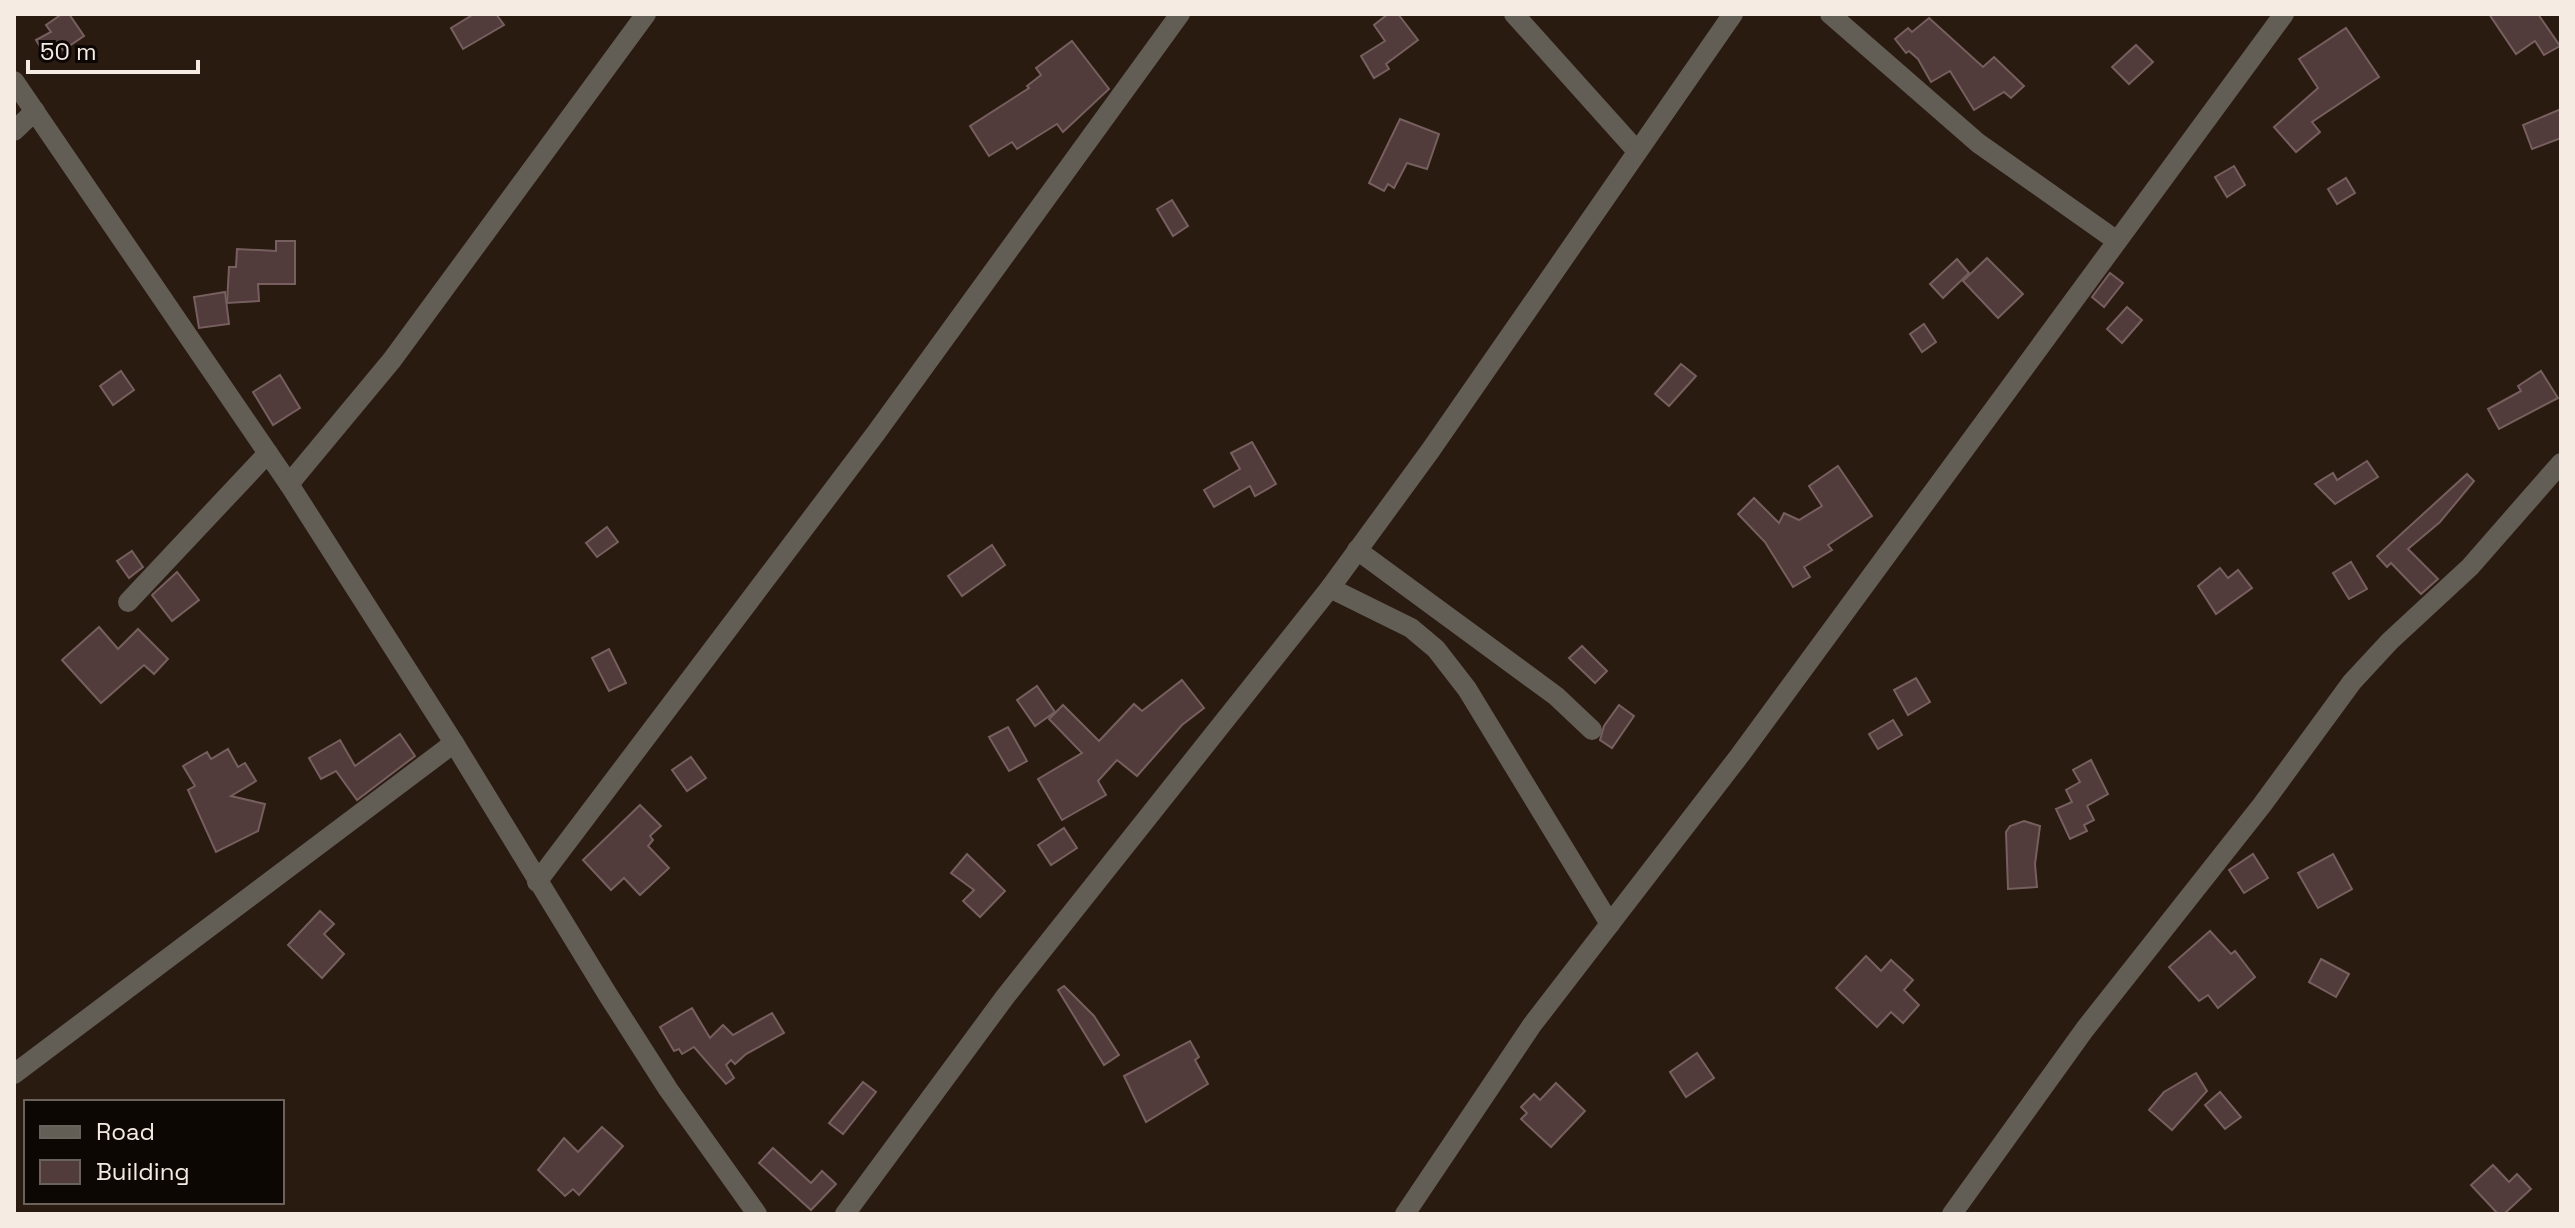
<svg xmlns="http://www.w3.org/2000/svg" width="2575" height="1228" viewBox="0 0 2575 1228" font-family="'Space Grotesk',sans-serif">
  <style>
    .building { fill: #513b3b; stroke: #765f5e; stroke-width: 2 }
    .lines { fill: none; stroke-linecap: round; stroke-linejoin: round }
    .minor { stroke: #625d55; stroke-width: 20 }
  </style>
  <rect width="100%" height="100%" fill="#291b10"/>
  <g class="building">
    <polygon points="62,14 69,14 84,36 63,50 61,47 45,55 36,40 51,32 46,25"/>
    <polygon points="474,14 496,14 504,25 463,49 451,28"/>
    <polygon points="1388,14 1398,14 1418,40 1386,64 1389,69 1374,78 1361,56 1385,41 1374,25"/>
    <polygon points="2489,14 2538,14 2560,46 2544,55 2535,41 2516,54"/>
    <polygon points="1929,18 1983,67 1994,57 2024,86 2011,98 2004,92 1974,110 1950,71 1931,82 1918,59 1909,51 1906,53 1895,39 1908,28 1912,32"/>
    <polygon points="2346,28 2379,77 2312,122 2320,132 2296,152 2274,127 2318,88 2299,59"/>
    <polygon points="1072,41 1109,89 1063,132 1057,124 1017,149 1012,142 989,156 970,126 1029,88 1027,86 1041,75 1036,68"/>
    <polygon points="2136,45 2153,62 2129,84 2112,67"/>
    <polygon points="2561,109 2561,138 2532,149 2523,125"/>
    <polygon points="1400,119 1439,134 1427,169 1407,163 1394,188 1388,184 1384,191 1369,183"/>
    <polygon points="2234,166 2245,185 2227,197 2215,177"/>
    <polygon points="2346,178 2355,193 2337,204 2328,189"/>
    <polygon points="1172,200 1188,226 1173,236 1157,209"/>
    <polygon points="276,241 295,241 295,284 258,284 259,301 227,303 229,267 236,267 237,249 276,251"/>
    <polygon points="1987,258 2023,294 1998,318 1963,281"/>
    <polygon points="1957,259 1969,273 1943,298 1930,284"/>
    <polygon points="2110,273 2123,283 2104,307 2092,297"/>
    <polygon points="225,292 229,324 199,328 194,297"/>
    <polygon points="2127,307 2142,320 2122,343 2107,329"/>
    <polygon points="1924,324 1936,342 1922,352 1910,334"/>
    <polygon points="1681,364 1696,376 1669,406 1655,394"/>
    <polygon points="121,371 134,390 113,405 100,386"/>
    <polygon points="2541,371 2558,398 2499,429 2488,409 2521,391 2518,386"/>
    <polygon points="280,375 300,408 273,425 253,392"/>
    <polygon points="1252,442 1276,484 1255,496 1250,486 1214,507 1204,490 1240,469 1231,453"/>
    <polygon points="2367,461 2378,477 2335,504 2315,484 2333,473 2337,480"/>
    <polygon points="1838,466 1872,516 1828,545 1832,550 1804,567 1810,577 1793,587 1765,542 1738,514 1754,498 1779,523 1784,513 1799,520 1822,506 1809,486"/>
    <polygon points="2467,474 2474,481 2440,522 2408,549 2438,579 2421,594 2391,563 2387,567 2377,556"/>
    <polygon points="607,527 618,542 597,557 586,543"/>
    <polygon points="992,545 1005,565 962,596 948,576"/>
    <polygon points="132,551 143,567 129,578 117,561"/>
    <polygon points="2351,562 2367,589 2349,599 2333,573"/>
    <polygon points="2220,568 2228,578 2238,570 2252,588 2216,614 2198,586"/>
    <polygon points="177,572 199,600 172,621 152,595"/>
    <polygon points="99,627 118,649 138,629 168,659 154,674 144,665 101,703 62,660"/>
    <polygon points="1582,646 1607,671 1595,683 1569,658"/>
    <polygon points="609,649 626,683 609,691 592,658"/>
    <polygon points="1916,678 1930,702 1908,715 1894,690"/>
    <polygon points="1182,680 1204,708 1182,725 1137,776 1117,760 1098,781 1106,795 1062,820 1038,779 1082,753 1049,719 1063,705 1099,741 1134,704 1142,711"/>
    <polygon points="1037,686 1055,712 1035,726 1017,700"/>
    <polygon points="1619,705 1634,716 1612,748 1600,740 1604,726"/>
    <polygon points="1893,720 1902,735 1878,749 1869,734"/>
    <polygon points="1008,727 1027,761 1009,771 989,737"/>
    <polygon points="400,734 415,756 357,800 336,771 321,779 309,758 340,740 355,766"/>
    <polygon points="228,749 238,767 245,763 256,781 231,796 265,804 258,831 216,852 188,790 195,786 183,766 207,752 211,759"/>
    <polygon points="691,757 706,778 687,791 672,770"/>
    <polygon points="2091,760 2108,794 2087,806 2094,820 2084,825 2087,831 2070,839 2056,809 2072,802 2066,790 2080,782 2073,770"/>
    <polygon points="640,805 661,826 650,836 653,840 648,846 669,868 640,895 624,878 611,890 583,860"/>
    <polygon points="2024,821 2040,826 2035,864 2037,887 2008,889 2006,832 2010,826"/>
    <polygon points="1064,828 1077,848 1051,865 1038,845"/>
    <polygon points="967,854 1005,891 980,917 963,901 974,890 951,873"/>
    <polygon points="2253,854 2268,878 2244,893 2229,870"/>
    <polygon points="2333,854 2352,889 2318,908 2298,873"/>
    <polygon points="320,911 334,924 324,934 344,954 322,978 288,945"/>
    <polygon points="2210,931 2231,954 2235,951 2255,977 2218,1008 2208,995 2199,1001 2169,967"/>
    <polygon points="1866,956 1881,971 1891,960 1913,980 1904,990 1919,1005 1903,1023 1891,1012 1877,1027 1836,988"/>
    <polygon points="2321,959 2349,974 2336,997 2309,982"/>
    <polygon points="1064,986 1094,1016 1119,1055 1104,1065 1058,990"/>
    <polygon points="692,1008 710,1038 723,1025 733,1035 772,1013 784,1033 746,1054 735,1064 731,1060 726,1065 734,1078 726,1084 694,1047 682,1054 679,1049 674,1051 660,1027"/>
    <polygon points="1190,1041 1199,1057 1195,1060 1208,1084 1146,1122 1124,1076"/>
    <polygon points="1697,1053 1714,1078 1686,1097 1670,1072"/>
    <polygon points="2196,1073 2207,1091 2172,1130 2149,1110 2164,1092"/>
    <polygon points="863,1082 876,1092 843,1134 829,1123"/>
    <polygon points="1556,1083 1585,1111 1551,1147 1521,1119 1527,1113 1521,1107 1534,1094 1540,1100"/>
    <polygon points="2220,1092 2241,1117 2225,1129 2205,1105"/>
    <polygon points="602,1127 623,1146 579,1195 573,1189 565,1196 538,1170 564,1138 578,1152"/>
    <polygon points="773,1148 811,1183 822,1171 836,1184 811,1210 759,1163"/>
    <polygon points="2493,1165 2509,1182 2517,1174 2531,1189 2504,1214 2498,1214 2471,1185"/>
  </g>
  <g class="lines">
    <g class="minor">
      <polyline points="1514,14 1636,150"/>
      <polyline points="1830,14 1978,143 2117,241"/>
      <polyline points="14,81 289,484 454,743 608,995 668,1089 757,1214"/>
      <polyline points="14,131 35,111"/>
      <polyline points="289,484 392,360 646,14"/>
      <polyline points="1357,550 1556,696 1592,730"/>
      <polyline points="1330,588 1411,628 1436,649 1467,689 1610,924"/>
      <polyline points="128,602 268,453"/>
      <polyline points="537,882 876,433 1180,14"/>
      <polyline points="14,1074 454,743"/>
      <polyline points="845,1214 1005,997 1330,588 1430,451 1733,14"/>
      <polyline points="1405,1214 1532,1025 1740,755 2284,14"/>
      <polyline points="1952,1214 2085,1029 2262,805 2352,682 2390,641 2470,567 2561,463"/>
    </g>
  </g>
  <rect width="2575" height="1228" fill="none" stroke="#f5ebe3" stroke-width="32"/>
  <rect x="24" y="1100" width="260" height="104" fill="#0d0704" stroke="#6a625d" stroke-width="2"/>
  <rect x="40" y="1126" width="40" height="12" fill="#625d55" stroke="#6a625d" stroke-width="2"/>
  <text x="96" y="1140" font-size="24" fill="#f5ebe3">Road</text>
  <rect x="40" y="1160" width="40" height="24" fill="#513b3b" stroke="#6a625d" stroke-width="2"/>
  <text x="96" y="1180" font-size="24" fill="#f5ebe3">Building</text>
  <path d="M28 60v12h170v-12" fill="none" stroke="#f5ebe3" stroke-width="4"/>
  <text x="40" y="60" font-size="24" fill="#f5ebe3" stroke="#0d0704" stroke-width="6" paint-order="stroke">50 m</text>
</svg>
